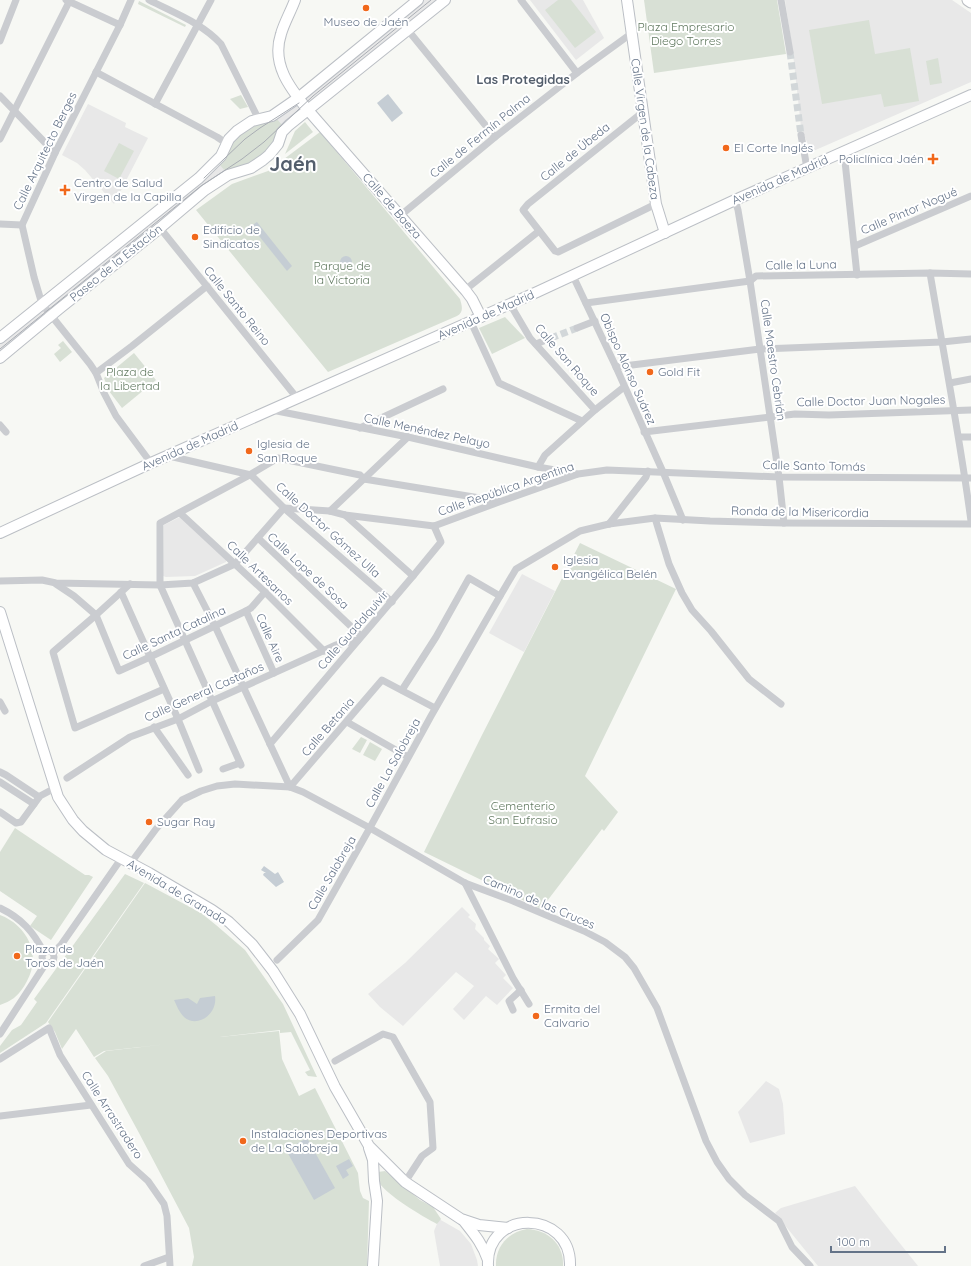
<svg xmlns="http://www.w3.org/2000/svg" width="971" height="1266" viewBox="0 0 971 1266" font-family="Quicksand,sans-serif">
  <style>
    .built { fill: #e8e8e8 }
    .green { fill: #d8e0d5 }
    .water { fill: #c5cdd4 }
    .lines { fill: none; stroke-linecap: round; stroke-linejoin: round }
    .street-tunnel { stroke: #d2d7d9; stroke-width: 7; stroke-dasharray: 7 3.5; stroke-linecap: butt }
    .secondary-casing { stroke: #bbbfc5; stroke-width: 12 }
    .primary-casing { stroke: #babdc2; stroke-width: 13 }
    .street { stroke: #caccd0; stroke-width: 7 }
    .secondary { stroke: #fff; stroke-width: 10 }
    .primary { stroke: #fff; stroke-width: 11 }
    .tram { stroke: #a9adb4; stroke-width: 1 }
    .poi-dot { fill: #f1681b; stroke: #fff; stroke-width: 1.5 }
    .labels { text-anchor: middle; stroke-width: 4; stroke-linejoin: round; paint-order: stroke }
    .poi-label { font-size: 12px; fill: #647388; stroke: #fff; text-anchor: start }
    .park-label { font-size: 12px; fill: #617960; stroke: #fff }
    .street-label { font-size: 12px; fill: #647388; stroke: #fff }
    .neighbourhood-label { font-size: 13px; font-weight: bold; fill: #535e6c; stroke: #fff }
    .town-label { font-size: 20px; font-weight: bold; fill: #535e6c; stroke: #fff }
  </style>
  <rect width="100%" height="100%" fill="#f7f8f4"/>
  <g class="built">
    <polygon points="422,0 436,0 316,96 283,125 0,352 0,343 7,335"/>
    <polygon points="530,0 583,0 604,38 576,60"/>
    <polygon points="785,0 952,0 971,13 971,82 811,152 801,127 793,54"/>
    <polygon points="88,104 126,123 125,127 148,138 114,204 85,170 77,163 62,155"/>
    <polygon points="180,517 226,560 226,562 195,576 166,577 163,576 164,525"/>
    <polygon points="522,574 555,591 524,652 489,633"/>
    <polygon points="462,907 470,915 468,917 476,924 475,929 484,938 484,940 490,946 488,949 499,959 495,963 506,975 503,978 513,988 497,1005 486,996 464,1020 453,1009 474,986 456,972 403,1026 380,1007 368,994 405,963"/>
    <polygon points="766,1081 779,1089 783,1104 785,1134 750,1143 738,1112"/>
    <polygon points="855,1186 882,1221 918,1266 818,1266 775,1213 781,1208"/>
    <polygon points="439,1219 460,1231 471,1244 477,1260 478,1266 440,1266 434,1231"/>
  </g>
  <g class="green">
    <polygon points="558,0 571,0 596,32 575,48 545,10"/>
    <polygon points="644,0 777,0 786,54 654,73"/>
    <polygon points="139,1 186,25 185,27 138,4"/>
    <polygon points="869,20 875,54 910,48 919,101 884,107 881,94 822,104 809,30"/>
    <polygon points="938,58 942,83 930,85 926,61"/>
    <polygon points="241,95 248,107 240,109 230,99"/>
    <path d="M 277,119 L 282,125 C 279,138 269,155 256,161 C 247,166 236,169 226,172 L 219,164 L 229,145 L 247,127 L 266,120 Z"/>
    <polygon points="305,122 313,132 285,154 295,131"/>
    <path d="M 320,132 L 460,299 C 462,306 464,312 457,316 L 328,372 L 196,210 L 232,184 L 268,171 Z"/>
    <polygon points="119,143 134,151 119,179 104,171"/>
    <polygon points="505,317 525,338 492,354 479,328"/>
    <polygon points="63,341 72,352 60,362 54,354 61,348 58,345"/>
    <polygon points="134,353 156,380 122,408 109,391 104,378"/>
    <polygon points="580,543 676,589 585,776 618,812 604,831 602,829 541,909 424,852 482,735"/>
    <polygon points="361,737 367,740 360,753 352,749"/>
    <polygon points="370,742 382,749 375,761 363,755"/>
    <polygon points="15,828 85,875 89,875 93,877 51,940 30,926 37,916 0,891 0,852"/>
    <polygon points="125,874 144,883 46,1023 0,1053 0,1046 12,1030 21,1025 37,1002 34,999"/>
    <polygon points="145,883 201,913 216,925 245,950 283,1004 317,1077 308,1076 305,1072 310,1070 291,1032 280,1033 280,1030 220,1037 279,1031 282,1059 299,1096 315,1088 358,1173 360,1191 363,1198 369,1201 367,1266 192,1266 194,1257 189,1228 139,1133 108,1076 95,1058 106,1051 168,1044 104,1051 94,1057 76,1029 62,1049 55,1032 48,1022"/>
    <path d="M 0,915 C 27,925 42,955 27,981 C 24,987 19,994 14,998 C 10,1001 5,1003 0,1005 Z"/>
    <path d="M 385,1171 L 420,1200 L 433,1207 L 441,1219 L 437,1224 C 422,1216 386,1195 378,1181 C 377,1178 378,1175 378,1172 Z"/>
    <path d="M 527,1229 C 548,1230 564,1244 563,1266 L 496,1266 C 495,1246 509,1232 527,1229 Z"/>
  </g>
  <g class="water">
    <polygon points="388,94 403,113 392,122 377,103"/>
    <polygon points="257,222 292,266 287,271 251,226"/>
    <circle cx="346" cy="262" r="6"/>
    <polygon points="264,866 275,874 278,872 284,882 276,887 263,875 264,873 266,873 261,870"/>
    <path d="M 215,996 C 218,1013 198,1029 184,1017 C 179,1012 177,1006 174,1000 L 188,998 L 197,1004 L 200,998 Z"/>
    <polygon points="307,1138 335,1188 314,1200 286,1150"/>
    <polygon points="349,1159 353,1166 346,1170 349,1175 343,1179 336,1166"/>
  </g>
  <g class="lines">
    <g class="street-tunnel">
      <polyline points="790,52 801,135"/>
      <polyline points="551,338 577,328"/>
    </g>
    <defs>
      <g id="secondary">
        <path d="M 295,0 C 291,11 284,23 281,34 C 271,64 290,88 307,109 L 466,291 L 472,299 L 481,317"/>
        <polyline points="627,0 656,204 665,233"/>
        <polyline points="0,338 199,178 221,156 229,139 237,131 252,121 272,116 298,98 418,0"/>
        <polyline points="0,358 59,309 160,228 205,190 228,175 251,168 263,160 269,155 278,144 282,132 289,125 445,0"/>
        <polyline points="0,533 151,463 537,292 735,200 971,95"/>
        <polyline points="0,612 58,797 73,820 83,831 106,850 149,873 212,910 229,922 252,944 273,971 300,1014 335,1087 369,1146 405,1182 461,1219 479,1225 508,1228"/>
        <polyline points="369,1148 373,1160 374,1181 377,1201 373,1266"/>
        <path d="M 463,1220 C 474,1234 482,1243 488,1260"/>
        <path d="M 488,1266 C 485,1208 572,1209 570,1266"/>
      </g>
      <polyline id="primary" points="968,0 971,2"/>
    </defs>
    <use href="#secondary" class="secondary-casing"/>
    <use href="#primary" class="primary-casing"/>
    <g class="street">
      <polyline points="66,0 120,25"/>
      <polyline points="131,0 120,25 55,153 22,225 34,277 42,304 90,364 96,373 104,393 116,416 151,463"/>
      <path d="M 149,0 C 174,13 202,23 221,44 L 258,118"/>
      <polyline points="521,0 577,73"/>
      <polyline points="781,0 790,52"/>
      <polyline points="407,29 495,137"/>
      <polyline points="0,41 16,0"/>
      <polyline points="96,72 217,137 226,143"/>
      <polyline points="0,96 55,153"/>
      <polyline points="155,104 211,0"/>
      <polyline points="643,112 528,204 523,210 555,251 558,252 656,204"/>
      <polyline points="801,135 807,168"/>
      <polyline points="0,139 69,2"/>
      <polyline points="844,152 857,275"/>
      <polyline points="735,200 738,210 750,281 779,477 784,523"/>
      <polyline points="401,215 495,137 577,73 632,33"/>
      <polyline points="0,224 22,225"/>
      <polyline points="160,228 297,398"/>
      <polyline points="855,246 971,196"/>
      <path d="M 930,273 C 944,356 960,438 971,521"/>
      <polyline points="573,276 616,367 663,472 683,520"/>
      <polyline points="465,290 539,231"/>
      <polyline points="586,303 750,281 756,276 930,273 971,274"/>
      <polyline points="510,304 530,338 595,410"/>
      <polyline points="471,322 499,383 582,421"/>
      <polyline points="577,328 595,321"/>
      <polyline points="536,344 551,338"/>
      <polyline points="616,367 760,349 942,342 971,339"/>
      <polyline points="96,373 132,346 207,286"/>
      <polyline points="950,383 971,379"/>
      <polyline points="272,410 408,437 538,467 577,474"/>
      <polyline points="0,425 6,432"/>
      <polyline points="360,428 443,389"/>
      <polyline points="644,432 795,414 829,415 971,410"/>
      <polyline points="959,437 971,437"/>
      <polyline points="169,456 251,475"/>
      <polyline points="538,467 545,455 595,410 624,387"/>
      <polyline points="251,475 284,508 392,602"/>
      <polyline points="364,479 498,501"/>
      <polyline points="330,511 408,437"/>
      <polyline points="180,513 265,592 324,651"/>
      <polyline points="345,515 413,576"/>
      <polyline points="655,518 669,564 682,593 692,610 711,631 749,679 781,704"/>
      <polyline points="609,524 646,477 648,471"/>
      <polyline points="258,538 361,636"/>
      <polyline points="0,581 42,580 56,583 160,585 193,583 235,564 284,508 330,511 345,515 434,526 499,502 578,474 607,470 779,477 971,478"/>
      <polyline points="193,583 215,626 290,787 382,680 435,708"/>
      <polyline points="56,584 74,596 96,615 119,671 150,657 246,611 251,608 265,592"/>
      <polyline points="130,584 96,615 53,652 75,728 164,689"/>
      <polyline points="121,592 178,719 199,770"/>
      <polyline points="246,611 274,673"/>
      <polyline points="402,690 436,637 469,578 500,596"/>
      <polyline points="0,702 5,711"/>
      <polyline points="347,722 408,757"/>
      <polyline points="154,727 188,775"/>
      <polyline points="270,744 413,576 441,542 434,526"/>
      <polyline points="241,765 160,585 160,523 246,477 278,458 360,475 364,479"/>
      <polyline points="223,769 240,763"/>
      <polyline points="0,772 6,775 39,797"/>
      <polyline points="67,778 130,737 178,719 212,701 336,645 358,640"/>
      <polyline points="0,782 34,804"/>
      <polyline points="0,812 16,823 21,822 40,796 55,788"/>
      <polyline points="130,864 156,829 182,800 201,791 217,786 235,784 290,787 303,792 370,828 465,883 513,901 584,931 605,942 625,957 634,968 657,1008 706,1141 717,1162 729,1179 745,1195 779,1221 792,1247 810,1266"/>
      <polyline points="465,883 513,978 529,1004"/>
      <path d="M 0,908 C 21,918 34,932 44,953"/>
      <circle cx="48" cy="957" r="6"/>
      <polyline points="53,953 61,945 121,859"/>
      <polyline points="277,960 318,920 367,833 431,716 500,596 516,569 580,531 609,524 655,518 710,521 784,523 971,524"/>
      <polyline points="513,1010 509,1001 521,990"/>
      <polyline points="0,1034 46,963"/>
      <polyline points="0,1059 49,1028 60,1055 129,1164 148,1181 164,1204 167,1216 170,1266"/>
      <polyline points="335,1061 383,1034 393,1037 430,1102 433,1148 422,1156 405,1182"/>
      <polyline points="0,1116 91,1105"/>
      <polyline points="144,1266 169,1257"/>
    </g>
    <use href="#secondary" class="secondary"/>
    <use href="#primary" class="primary"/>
    <g class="tram">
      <polyline points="204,178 245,139 260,128 299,103"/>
      <polyline points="0,349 201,186 242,159 264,142 313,96 431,0"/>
    </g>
  </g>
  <g class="poi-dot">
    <circle cx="366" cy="8" r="4"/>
    <circle cx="726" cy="148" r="4"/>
    <path d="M931 153h4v4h4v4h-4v4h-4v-4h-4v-4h4z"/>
    <path d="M63 184h4v4h4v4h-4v4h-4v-4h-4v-4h4z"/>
    <circle cx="195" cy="237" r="4"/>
    <circle cx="650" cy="372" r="4"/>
    <circle cx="249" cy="451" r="4"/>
    <circle cx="555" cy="567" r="4"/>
    <circle cx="149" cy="822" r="4"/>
    <circle cx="17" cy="956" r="4"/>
    <circle cx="536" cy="1016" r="4"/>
    <circle cx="243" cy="1141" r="4"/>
  </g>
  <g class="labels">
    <g class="poi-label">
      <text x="366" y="26" text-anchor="middle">Museo de Jaén</text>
      <text x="734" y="152">El Corte Inglés</text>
      <text x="924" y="163" text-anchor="end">Policlínica Jaén</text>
      <text x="74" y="187">Centro de Salud<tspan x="74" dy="14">Virgen de la Capilla</tspan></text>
      <text x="203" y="234">Edificio de<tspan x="203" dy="14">Sindicatos</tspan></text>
      <text x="658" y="376">Gold Fit</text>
      <text x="257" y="448">Iglesia de<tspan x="257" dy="14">San Roque</tspan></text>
      <text x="563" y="564">Iglesia<tspan x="563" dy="14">Evangélica Belén</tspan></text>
      <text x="157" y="826">Sugar Ray</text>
      <text x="25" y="953">Plaza de<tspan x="25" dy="14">Toros de Jaén</tspan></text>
      <text x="544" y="1013">Ermita del<tspan x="544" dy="14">Calvario</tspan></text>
      <text x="251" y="1138">Instalaciones Deportivas<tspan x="251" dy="14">de La Salobreja</tspan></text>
    </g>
    <g class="park-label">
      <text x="686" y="31">Plaza Empresario<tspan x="686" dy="14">Diego Torres</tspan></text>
      <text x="342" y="270">Parque de<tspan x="342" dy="14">la Victoria</tspan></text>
      <text x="130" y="376">Plaza de<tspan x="130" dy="14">la Libertad</tspan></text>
      <text x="523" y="810">Cementerio<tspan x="523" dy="14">San Eufrasio</tspan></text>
    </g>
    <g class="street-label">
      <text transform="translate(645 129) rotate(82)" y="4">Calle Virgen de la Cabeza</text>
      <text transform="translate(480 136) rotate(-39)" y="4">Calle de Fermín Palma</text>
      <text transform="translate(45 151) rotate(-64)" y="4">Calle Arquitecto Berges</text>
      <text transform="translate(575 152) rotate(-39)" y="4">Calle de Úbeda</text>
      <text transform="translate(780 180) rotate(-24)" y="4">Avenida de Madrid</text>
      <text transform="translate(392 206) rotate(49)" y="4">Calle de Baeza</text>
      <text transform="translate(909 211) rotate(-23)" y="4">Calle Pintor Nogué</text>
      <text transform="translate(116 263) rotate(-39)" y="4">Paseo de la Estación</text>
      <text transform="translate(801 265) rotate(-1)" y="4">Calle la Luna</text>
      <text transform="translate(237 306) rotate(51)" y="4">Calle Santo Reino</text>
      <text transform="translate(486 315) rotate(-24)" y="4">Avenida de Madrid</text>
      <text transform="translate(567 360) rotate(49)" y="4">Calle San Roque</text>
      <text transform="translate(773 360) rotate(82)" y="4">Calle Maestro Cebrián</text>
      <text transform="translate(628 369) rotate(66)" y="4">Obispo Alonso Suárez</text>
      <text transform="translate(871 401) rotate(-1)" y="4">Calle Doctor Juan Nogales</text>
      <text transform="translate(427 431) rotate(12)" y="4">Calle Menéndez Pelayo</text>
      <text transform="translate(190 446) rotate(-24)" y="4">Avenida de Madrid</text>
      <text transform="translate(814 466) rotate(1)" y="4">Calle Santo Tomás</text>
      <text transform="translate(506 489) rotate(-19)" y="4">Calle República Argentina</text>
      <text transform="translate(800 512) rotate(1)" y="4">Ronda de la Misericordia</text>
      <text transform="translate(328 530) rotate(42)" y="4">Calle Doctor Gómez Ulla</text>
      <text transform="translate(308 571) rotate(43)" y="4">Calle Lope de Sosa</text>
      <text transform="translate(260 573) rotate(44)" y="4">Calle Artesanos</text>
      <text transform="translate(353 630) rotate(-49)" y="4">Calle Guadalquivir</text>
      <text transform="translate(174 633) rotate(-25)" y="4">Calle Santa Catalina</text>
      <text transform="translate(270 638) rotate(66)" y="4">Calle Aire</text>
      <text transform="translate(204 692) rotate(-24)" y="4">Calle General Castaños</text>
      <text transform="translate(328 727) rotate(-49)" y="4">Calle Betania</text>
      <text transform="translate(393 763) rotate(-61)" y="4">Calle La Salobreja</text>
      <text transform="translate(332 873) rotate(-60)" y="4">Calle Salobreja</text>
      <text transform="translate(177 892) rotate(31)" y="4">Avenida de Granada</text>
      <text transform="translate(539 902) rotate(23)" y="4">Camino de las Cruces</text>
      <text transform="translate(112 1115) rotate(57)" y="4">Calle Arrastradero</text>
    </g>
    <g class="neighbourhood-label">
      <text x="523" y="84">Las Protegidas</text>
    </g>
    <g class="town-label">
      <text x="293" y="171">Jaén</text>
    </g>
  </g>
  <path d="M831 1246v6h114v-6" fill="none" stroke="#647388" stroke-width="2"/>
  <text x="837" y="1246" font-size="12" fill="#647388" stroke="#ffffff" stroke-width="3" paint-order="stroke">100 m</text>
</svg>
